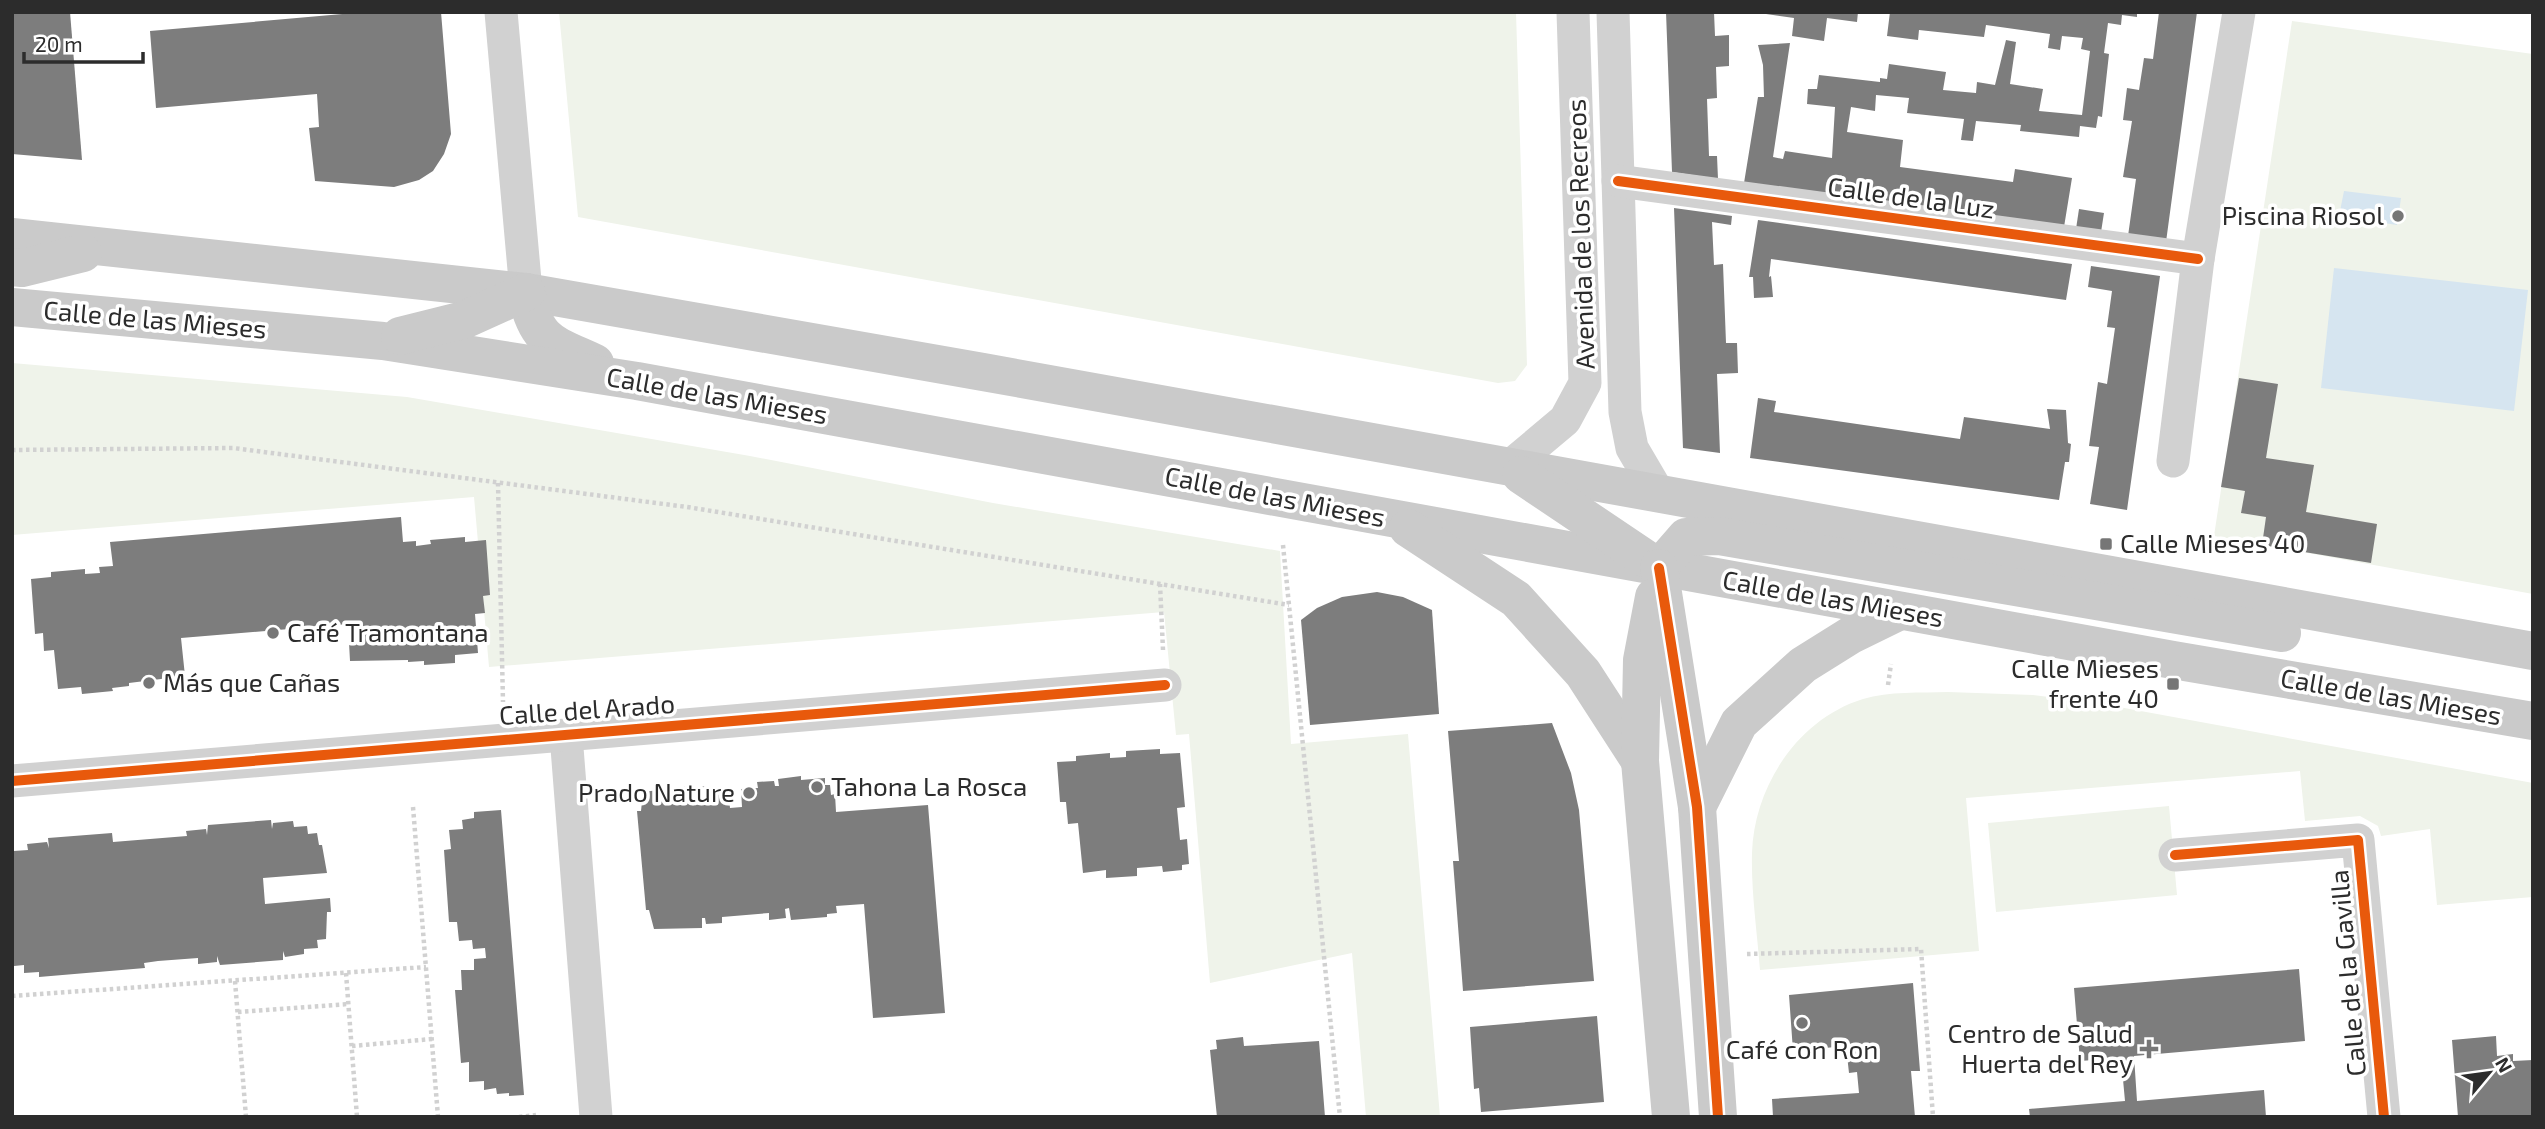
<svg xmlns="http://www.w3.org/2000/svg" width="2545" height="1129" viewBox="0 0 2545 1129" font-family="'Exo 2',sans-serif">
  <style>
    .green { fill: #eff3ea }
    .water { fill: #d6e5f0 }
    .building { fill: #7d7d7d }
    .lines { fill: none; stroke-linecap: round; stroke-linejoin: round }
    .path { stroke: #d1d1d1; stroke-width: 4.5; stroke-dasharray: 3.5 3.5; stroke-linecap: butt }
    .street { stroke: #d1d1d1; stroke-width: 33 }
    .secondary { stroke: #cacaca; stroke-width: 38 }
    .cycleway-casing { stroke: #fff; stroke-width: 15 }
    .cycleway { stroke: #e8590c; stroke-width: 10 }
    .poi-dot { fill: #767676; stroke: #fff; stroke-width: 2.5 }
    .labels { text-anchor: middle; stroke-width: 7; stroke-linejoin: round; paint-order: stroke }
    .street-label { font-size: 26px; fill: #2c2c2c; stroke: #fff }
    .poi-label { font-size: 26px; fill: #2c2c2c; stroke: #fff; text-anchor: end }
  </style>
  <rect width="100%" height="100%" fill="#fff"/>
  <g class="green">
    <polygon points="559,12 1516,12 1527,365 1515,381 1498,383 578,217"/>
    <polygon points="2292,21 2533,54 2533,594 2214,536"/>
    <polygon points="12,363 407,397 750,456 993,503 1280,551 1291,744 1408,734 1440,1117 1366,1117 1352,953 1210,983 1189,734 1176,735 1164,612 489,667 474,497 12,535"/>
    <path d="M 1948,692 L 2033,695 L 2097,703 L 2533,783 L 2533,897 L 2437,905 L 2430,829 L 2381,836 L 2378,826 L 2360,816 L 2305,821 L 2300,771 L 1966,798 L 1979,951 L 1760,970 C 1757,931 1751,892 1752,853 C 1754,786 1798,719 1863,699 C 1889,691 1921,693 1948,692 Z"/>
    <polygon points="2169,806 2177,895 1996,912 1988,823"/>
  </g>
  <g class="water">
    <polygon points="2344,191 2401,198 2397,225 2339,216"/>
    <polygon points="2334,268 2528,290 2514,411 2321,388"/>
  </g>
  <g class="building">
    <polygon points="12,12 70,12 82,160 12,154"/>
    <polygon points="365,12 441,12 451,134 444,154 433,171 419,180 394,187 315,181 309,128 319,127 317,94 156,108 150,31"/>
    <polygon points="1666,12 1714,12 1715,36 1729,35 1729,66 1716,67 1717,98 1707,99 1709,156 1717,156 1718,179 1672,172"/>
    <polygon points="1752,12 1858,12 1857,22 1827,18 1824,41 1792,36 1794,18"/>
    <polygon points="1890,12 2137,12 2137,17 2122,15 2121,25 2108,23 2104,53 2109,54 2102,117 2098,116 2096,128 2080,126 2079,137 2020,131 2021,125 1976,121 1973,141 1961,140 1964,119 1907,113 1909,98 1876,95 1875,111 1851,107 1847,132 1903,140 1900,167 2013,182 2015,169 2072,178 2064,227 1744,183 1758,97 1764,97 1763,65 1758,45 1790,43 1773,157 1783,159 1785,151 1832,158 1835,107 1807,104 1808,89 1817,89 1819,75 1880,82 1880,78 1887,79 1889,64 1946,72 1943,90 1976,93 1977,82 1995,85 2006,40 2016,42 2010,84 2043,89 2039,111 2082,115 2090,51 2081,49 2083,38 2062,36 2060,50 2048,48 2050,34 1986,25 1984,37 1919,30 1918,40 1887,36"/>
    <polygon points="2159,12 2197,12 2166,242 2128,236 2136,179 2123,177 2132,121 2123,120 2127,88 2139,90 2144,58 2153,59"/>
    <polygon points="1674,208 1732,216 1731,225 1712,222 1714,265 1723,264 1726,343 1737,343 1738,373 1717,374 1720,453 1683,448"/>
    <polygon points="2079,209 2104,213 2101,232 2076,229"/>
    <polygon points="1758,220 2072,264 2066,300 1771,259 1769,277 1771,276 1773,297 1754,298 1753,277 1749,277"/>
    <polygon points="2091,266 2160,276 2127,510 2090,504 2099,447 2089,446 2098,382 2107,384 2115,328 2107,327 2112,291 2088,287"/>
    <polygon points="2239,378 2278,384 2266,458 2314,465 2306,512 2377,524 2371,563 2262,545 2266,517 2241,513 2245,491 2221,487"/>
    <polygon points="1758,398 1776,401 1774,412 1960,439 1964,417 2050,429 2047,409 2066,410 2068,443 2071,444 2069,462 2065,462 2059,500 1750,458"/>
    <polygon points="401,517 403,542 416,541 416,546 431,544 430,540 465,537 465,542 486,540 490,595 483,596 485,613 475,614 478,653 455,655 455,663 424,665 424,661 408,662 408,660 350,661 348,624 181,638 185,676 129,683 129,686 112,688 113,691 82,694 81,687 58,689 54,650 44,651 43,633 35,634 31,579 51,577 51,572 85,569 85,574 100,573 99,567 113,566 110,542"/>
    <polygon points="1377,592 1403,597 1432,610 1439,714 1310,725 1301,620 1317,608 1342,597"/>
    <polygon points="1552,723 1571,773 1579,810 1594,981 1463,991 1453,861 1459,861 1448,731"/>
    <polygon points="1160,749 1160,754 1180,753 1185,807 1177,808 1180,840 1187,839 1189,864 1182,865 1182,870 1163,872 1162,866 1137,868 1137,876 1106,878 1106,870 1083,873 1078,823 1068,824 1066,802 1060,802 1057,762 1076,761 1076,756 1110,753 1110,758 1126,757 1126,751"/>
    <polygon points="801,776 801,780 825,778 825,785 830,785 831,795 835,794 836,812 928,805 945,1013 873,1018 864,904 836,906 837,913 827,914 827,917 791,920 789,908 785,909 786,918 769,920 769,913 722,917 722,923 706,924 705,918 702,918 702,928 654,929 649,910 646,910 637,811 641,811 643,792 690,786 690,797 695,796 694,787 711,786 712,791 728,790 730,808 742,807 741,789 758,788 757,782 774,781 775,786 779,786 778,779"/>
    <polygon points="501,810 524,1095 509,1096 509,1093 497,1094 496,1088 484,1090 484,1081 469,1082 469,1062 461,1063 455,990 462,990 461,970 474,970 474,959 486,958 485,948 473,949 472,940 459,941 457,922 449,922 444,850 451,849 449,830 463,829 462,820 474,818 474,812"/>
    <polygon points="271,820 272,829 273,823 293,821 294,827 307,826 308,834 317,833 319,845 322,845 327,873 263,878 265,904 330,898 331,912 327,912 326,939 317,940 318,948 304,949 304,954 285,957 283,951 283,960 220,965 217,956 217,962 198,964 198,958 158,961 144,963 145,968 39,977 39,972 24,973 24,965 14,966 14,851 28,850 27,844 47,842 49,848 48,838 112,833 113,842 187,836 186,831 206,829 207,835 208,825"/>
    <polygon points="2299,969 2305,1041 2134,1056 2137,1101 2264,1090 2266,1117 2030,1117 2029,1109 2125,1101 2121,1058 2080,1061 2074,988"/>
    <polygon points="1913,983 1920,1071 1911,1071 1915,1117 1773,1117 1772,1099 1859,1093 1857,1072 1849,1073 1846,1046 1793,1051 1789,995"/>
    <polygon points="1597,1016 1604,1102 1481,1112 1479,1088 1474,1089 1470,1027"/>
    <polygon points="2496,1036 2497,1056 2513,1054 2513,1061 2533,1060 2533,1117 2458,1117 2452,1040"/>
    <polygon points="1243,1037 1244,1046 1319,1041 1325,1117 1217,1117 1210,1050 1217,1049 1216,1040"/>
  </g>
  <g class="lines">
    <g class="path">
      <polyline points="12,450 233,448 687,507 1160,584"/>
      <polyline points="498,483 503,702"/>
      <polyline points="1283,545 1340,1117"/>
      <polyline points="1163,650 1160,584 1289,605"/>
      <polyline points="1888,685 1891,664"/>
      <polyline points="413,807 438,1117"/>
      <polyline points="1747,954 1921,949 1933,1117"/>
      <polyline points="346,973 357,1117"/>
      <polyline points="235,981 246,1117"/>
      <polyline points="12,996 426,967"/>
      <polyline points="238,1012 348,1004"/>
      <polyline points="352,1046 432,1039"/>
      <polyline points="519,1117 536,1115"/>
    </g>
    <g class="street">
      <polyline points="501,12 526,292"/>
      <polyline points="1613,12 1625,412 1632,448 1659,494"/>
      <polyline points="1618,181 2198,259"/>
      <polyline points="2173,461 2198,259 2239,12"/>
      <polyline points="1509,467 1565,420 1585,383 1573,12"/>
      <polyline points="566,735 596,1117"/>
      <polyline points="12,781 1165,685"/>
      <polyline points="2175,855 2358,840 2384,1117"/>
    </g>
    <g class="secondary">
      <polyline points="12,237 526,292 983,372 2533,651"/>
      <polyline points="12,267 22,268 83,253"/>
      <path d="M 526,292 C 536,343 552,343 595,363"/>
      <polyline points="12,307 383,341 637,381 2173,660 2533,721"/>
      <polyline points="400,336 464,320 526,292"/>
      <polyline points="1521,475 1646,559"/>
      <polyline points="1408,528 1516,599 1583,673 1640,761"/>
      <polyline points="1659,568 1686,537 1719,536 2282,633"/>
      <polyline points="1659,568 1697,807 1718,1117"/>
      <polyline points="1654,597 1642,660 1640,761 1671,1117"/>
      <polyline points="1697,807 1739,723 1803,665 1851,635 1900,611"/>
    </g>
    <defs>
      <g id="cycleway">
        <polyline points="1618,181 2198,259"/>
        <polyline points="1659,568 1697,807 1718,1117"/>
        <polyline points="12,781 1165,685"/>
        <polyline points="2175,855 2358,840 2384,1117"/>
      </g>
    </defs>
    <use href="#cycleway" class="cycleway-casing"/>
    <use href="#cycleway" class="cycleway"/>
  </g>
  <g class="poi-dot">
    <circle cx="2398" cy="216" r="7"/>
    <rect x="2099" y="537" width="14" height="14" rx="3.5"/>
    <circle cx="273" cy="633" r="7"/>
    <circle cx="149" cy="683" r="7"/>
    <rect x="2166" y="677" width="14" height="14" rx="3.5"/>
    <circle cx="817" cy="787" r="7"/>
    <circle cx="749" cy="793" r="7"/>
    <circle cx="1802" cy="1023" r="7"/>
    <path d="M2145.5 1038.5h7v7h7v7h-7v7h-7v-7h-7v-7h7z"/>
  </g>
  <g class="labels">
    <g class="street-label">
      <text transform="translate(1911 198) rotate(8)" y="9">Calle de la Luz</text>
      <text transform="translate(1581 234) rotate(-92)" y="9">Avenida de los Recreos</text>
      <text transform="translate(155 320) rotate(5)" y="9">Calle de las Mieses</text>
      <text transform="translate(717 396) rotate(10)" y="9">Calle de las Mieses</text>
      <text transform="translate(1275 497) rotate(11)" y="9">Calle de las Mieses</text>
      <text transform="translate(1833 599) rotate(10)" y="9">Calle de las Mieses</text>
      <text transform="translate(2391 697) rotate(10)" y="9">Calle de las Mieses</text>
      <text transform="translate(587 710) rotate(-4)" y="9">Calle del Arado</text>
      <text transform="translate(2348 973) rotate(-95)" y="9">Calle de la Gavilla</text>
    </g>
    <g class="poi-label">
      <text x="2384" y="225">Piscina Riosol</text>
      <text x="2120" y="553" text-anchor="start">Calle Mieses 40</text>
      <text x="287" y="642" text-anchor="start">Café Tramontana</text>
      <text x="2159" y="678">Calle Mieses<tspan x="2159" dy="30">frente 40</tspan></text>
      <text x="163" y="692" text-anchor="start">Más que Cañas</text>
      <text x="831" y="796" text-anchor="start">Tahona La Rosca</text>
      <text x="735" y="802">Prado Nature</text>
      <text x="2133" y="1043">Centro de Salud<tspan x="2133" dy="30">Huerta del Rey</tspan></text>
      <text x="1802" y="1059" text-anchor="middle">Café con Ron</text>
    </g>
  </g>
  <rect width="2545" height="1129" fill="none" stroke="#2c2c2c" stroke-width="28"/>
  <g transform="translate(2489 1073) rotate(61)" stroke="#ffffff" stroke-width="5" paint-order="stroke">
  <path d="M0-5L12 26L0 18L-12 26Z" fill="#2c2c2c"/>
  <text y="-10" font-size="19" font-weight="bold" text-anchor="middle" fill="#2c2c2c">N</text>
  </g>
  <path d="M24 52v10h119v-10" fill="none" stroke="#2c2c2c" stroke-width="3.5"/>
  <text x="35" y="52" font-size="21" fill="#2c2c2c" stroke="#ffffff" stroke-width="5" paint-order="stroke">20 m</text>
</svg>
